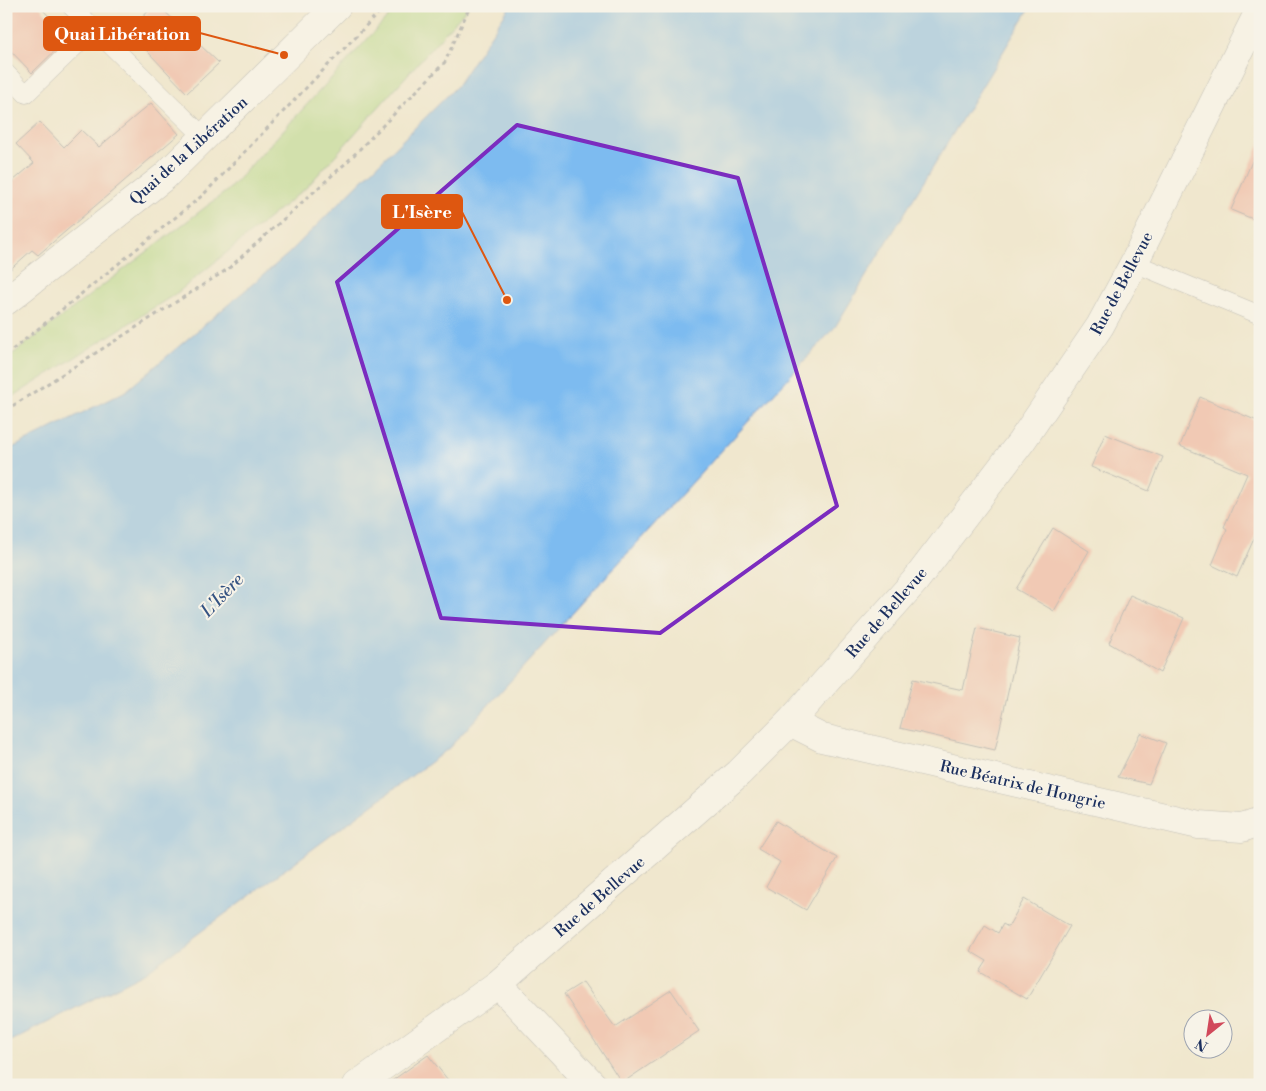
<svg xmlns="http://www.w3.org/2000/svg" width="1266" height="1091" viewBox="0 0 1266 1091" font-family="'Libre Bodoni',serif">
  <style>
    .green { fill: #aed883; stroke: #648470 }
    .water { fill: #7dbbf0; stroke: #4c75a7 }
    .building { fill: #f1a594 }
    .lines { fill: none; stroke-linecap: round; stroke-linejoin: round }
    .lane-casing { stroke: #868b96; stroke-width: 19 }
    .street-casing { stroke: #868b96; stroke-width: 29 }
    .secondary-casing { stroke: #868b96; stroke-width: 29 }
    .path { stroke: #868b96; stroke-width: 3; stroke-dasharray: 4 4; stroke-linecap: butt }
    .lane { stroke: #fff; stroke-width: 18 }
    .street { stroke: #fff; stroke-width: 28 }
    .secondary { stroke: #fff; stroke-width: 28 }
    .marked { fill: none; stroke: #7b2cbf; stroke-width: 4; stroke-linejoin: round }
    .labels { text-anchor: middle; stroke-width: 4; stroke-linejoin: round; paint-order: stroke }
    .street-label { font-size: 16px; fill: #1b2f5e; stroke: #f7f3e8 }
    .water-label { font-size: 18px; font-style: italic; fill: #345282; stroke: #f7f3e8 }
    .leader { fill: none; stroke: #de5710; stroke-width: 2 }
    .callout-dot { fill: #de5710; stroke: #f7f3e8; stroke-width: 2 }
    .callout { fill: #de5710; stroke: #de5710; stroke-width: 2 }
    .callout-label { font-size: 18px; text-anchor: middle; font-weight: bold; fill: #fff }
  </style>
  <rect width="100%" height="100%" fill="#f7f3e8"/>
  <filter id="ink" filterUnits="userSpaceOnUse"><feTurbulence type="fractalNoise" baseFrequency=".02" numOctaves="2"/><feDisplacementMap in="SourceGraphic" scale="10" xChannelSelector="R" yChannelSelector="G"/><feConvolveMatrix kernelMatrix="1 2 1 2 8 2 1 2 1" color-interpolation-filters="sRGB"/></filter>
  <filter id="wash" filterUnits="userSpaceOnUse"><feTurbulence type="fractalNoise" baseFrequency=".0096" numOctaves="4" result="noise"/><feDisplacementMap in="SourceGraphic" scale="20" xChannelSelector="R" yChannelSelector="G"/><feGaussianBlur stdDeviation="1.12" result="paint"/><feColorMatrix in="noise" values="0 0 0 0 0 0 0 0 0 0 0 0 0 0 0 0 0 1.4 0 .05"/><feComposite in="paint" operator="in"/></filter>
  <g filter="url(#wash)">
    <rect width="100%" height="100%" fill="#f0e7ce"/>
    <polygon class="green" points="398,6 469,6 307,187 177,293 6,401 6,359 228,190"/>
    <polygon class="water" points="510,6 1031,6 835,327 448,749 145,973 6,1043 6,451 126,391 287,255 457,86"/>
    <g id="blocks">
      <g class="building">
        <polygon points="6,6 39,6 69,37 32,73 6,46"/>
        <polygon points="153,6 159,6 219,63 187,93 129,32"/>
        <polygon points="151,103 179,134 38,255 32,250 6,273 6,187 34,163 16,144 40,122 64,147 81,130 99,147"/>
        <polygon points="1260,143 1260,222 1231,210"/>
        <polygon points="1200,397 1260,422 1260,525 1237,577 1212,565 1227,529 1224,527 1247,474 1180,446"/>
        <polygon points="1105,434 1163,457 1149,491 1091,467"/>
        <polygon points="1053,528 1089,551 1054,611 1016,589"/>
        <polygon points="1130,595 1184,618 1160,673 1109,643"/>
        <polygon points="977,628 1020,638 995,750 900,728 913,679 963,690"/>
        <polygon points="1140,733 1166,743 1149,784 1118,777"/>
        <polygon points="776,821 837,858 806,910 766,887 780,862 758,849"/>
        <polygon points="1024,899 1070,926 1027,999 980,972 987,961 970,951 985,925 998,933 1003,924 1008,927"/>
        <polygon points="583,982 615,1027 671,990 699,1031 622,1083 564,994"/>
        <polygon points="428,1055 452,1085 386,1085"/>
      </g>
    </g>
  </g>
  <g filter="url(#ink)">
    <use href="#blocks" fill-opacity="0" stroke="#868b96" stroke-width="1"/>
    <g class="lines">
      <defs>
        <g id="lane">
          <polyline points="71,6 205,138"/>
          <polyline points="6,73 26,94 93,29"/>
          <polyline points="1134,263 1260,315"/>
        </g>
        <g id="street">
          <polyline points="6,301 164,177 337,6"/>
          <polyline points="790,722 822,738 1199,825 1242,828 1260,822"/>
          <polyline points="498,984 593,1085"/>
        </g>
        <polyline id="secondary" points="357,1085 498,984 739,773 790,722 915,581 1021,442 1100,326 1134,263 1260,9"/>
      </defs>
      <use href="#lane" class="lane-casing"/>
      <use href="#street" class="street-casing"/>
      <use href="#secondary" class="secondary-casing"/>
      <g class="path">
        <polyline points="376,6 381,11"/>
        <polyline points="6,355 203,195 385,6"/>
        <polyline points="6,410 228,269 347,162 445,62 470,6"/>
      </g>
      <use href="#lane" class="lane"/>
      <use href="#street" class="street"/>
      <use href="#secondary" class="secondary"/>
    </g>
  </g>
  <path d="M0 0H1266V1091H0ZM 517,125 L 738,178 L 837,506 L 660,633 L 441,618 L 337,282 Z" fill="#f0e7ce" fill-opacity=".55" fill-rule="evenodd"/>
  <path class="marked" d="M 517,125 L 738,178 L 837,506 L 660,633 L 441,618 L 337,282 Z"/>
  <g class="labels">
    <g class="street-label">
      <text transform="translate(188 150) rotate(-42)" y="6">Quai de la Libération</text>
      <text transform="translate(1121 283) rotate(-62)" y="6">Rue de Bellevue</text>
      <text transform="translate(886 612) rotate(-49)" y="6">Rue de Bellevue</text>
      <text transform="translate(1023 784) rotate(13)" y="6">Rue Béatrix de Hongrie</text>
      <text transform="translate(599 896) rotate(-41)" y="6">Rue de Bellevue</text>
    </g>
    <g class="water-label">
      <text transform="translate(222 595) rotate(-46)" y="6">L'Isère</text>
    </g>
  </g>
  <path class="leader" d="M284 55L200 33M507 300L462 212"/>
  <g class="callout-dot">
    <circle cx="284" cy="55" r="5"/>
    <circle cx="507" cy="300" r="5"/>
  </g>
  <g class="callout">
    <rect x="44" y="17" width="156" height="33" rx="5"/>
    <rect x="382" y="195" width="80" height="33" rx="5"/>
  </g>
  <g class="callout-label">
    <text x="122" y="40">Quai Libération</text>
    <text x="422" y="218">L'Isère</text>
  </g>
  <rect width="1266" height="1091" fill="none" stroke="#f7f3e8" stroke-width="25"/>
  <g transform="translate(1208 1034) rotate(210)"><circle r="24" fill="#f7f3e8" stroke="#9fa5b1"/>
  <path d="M0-4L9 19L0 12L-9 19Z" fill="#d1495b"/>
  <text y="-8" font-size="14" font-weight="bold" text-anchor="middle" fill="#1b2f5e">N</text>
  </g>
</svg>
